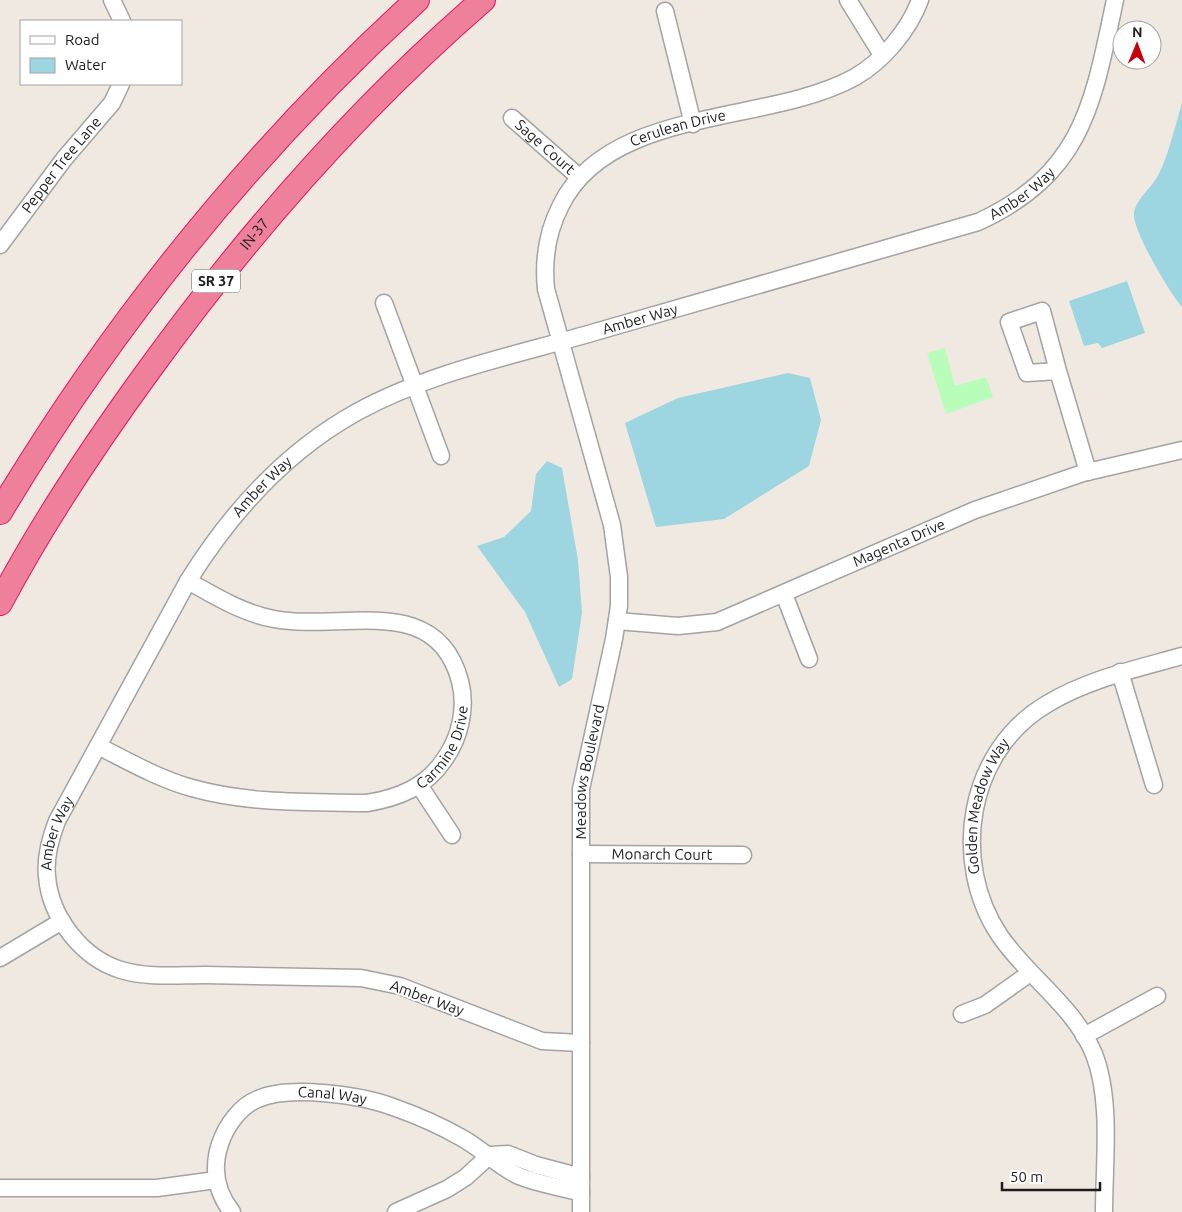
<svg xmlns="http://www.w3.org/2000/svg" width="1182" height="1212" viewBox="0 0 1182 1212" font-family="Ubuntu,sans-serif">
  <style>
    .park { fill: #b8feba }
    .water { fill: #9dd5e1 }
    .lines { fill: none; stroke-linecap: round; stroke-linejoin: round }
    .minor-casing { stroke: #a3a3a3; stroke-width: 19 }
    .highway-casing { stroke: #e61467; stroke-width: 26 }
    .minor { stroke: #fff; stroke-width: 16 }
    .highway { stroke: #ee809b; stroke-width: 24 }
    .labels { text-anchor: middle; stroke-width: 4; stroke-linejoin: round; paint-order: stroke }
    .shield { fill: #fff; stroke: #606060; stroke-width: 1 }
    .shield-label { font-size: 14px; font-weight: bold; fill: #1c1c1c }
    .street-label { font-size: 15px; fill: #1c1c1c; stroke: #fff }
  </style>
  <rect width="100%" height="100%" fill="#efe9e1"/>
  <polygon class="park" points="945,348 955,386 986,377 993,397 946,414 927,353"/>
  <g class="water">
    <path d="M 1182,103 L 1182,307 C 1170,293 1134,233 1134,215 C 1134,202 1149,190 1156,179 C 1167,162 1176,123 1182,103 Z"/>
    <polygon points="1127,281 1145,333 1102,348 1098,343 1084,346 1069,301"/>
    <polygon points="788,373 810,378 821,420 809,466 724,519 656,527 625,423 678,398"/>
    <polygon points="547,461 562,468 578,560 582,613 572,679 559,687 525,612 477,546 504,537 531,511 536,474"/>
  </g>
  <g class="lines">
    <defs>
      <g id="minor">
        <polyline points="112,0 122,21"/>
        <polyline points="848,0 882,55"/>
        <polyline points="665,11 693,124"/>
        <path id="s1" d="M 512,118 L 579,177"/>
        <path id="s2" d="M 0,245 L 64,159 L 112,103 L 121,84"/>
        <polyline points="384,303 441,456"/>
        <polyline points="1058,371 1042,311 1009,322 1027,373 1058,371 1088,472"/>
        <polyline points="784,594 809,659"/>
        <path id="s3" d="M 617,621 L 678,626 L 717,622 L 975,510 L 1083,473 L 1182,450"/>
        <polyline points="1120,672 1154,785"/>
        <path id="s4" d="M 98,746 C 128,761 159,779 192,788 C 249,804 309,802 367,803 C 398,798 426,787 444,760 C 460,738 467,708 460,681 C 436,591 342,632 274,619 C 242,613 215,596 188,581"/>
        <polyline points="419,785 452,835"/>
        <path id="s5" d="M 581,854 L 743,855"/>
        <polyline points="0,958 62,921"/>
        <polyline points="962,1014 985,1005 1030,973"/>
        <polyline points="1084,1036 1157,996"/>
        <path id="s6" d="M 581,1043 L 542,1041 L 400,986 L 361,978 C 309,977 257,976 205,975 C 178,975 147,978 121,970 C 82,958 50,917 47,876 C 45,857 50,839 57,821 L 188,581 C 231,512 285,452 357,412 C 430,372 516,355 595,332 C 722,296 850,259 978,222 C 1084,173 1093,103 1115,0"/>
        <polyline points="0,1188 157,1188 216,1180"/>
        <path id="s7" d="M 232,1212 C 216,1192 212,1168 220,1144 C 226,1126 240,1106 258,1099 C 290,1085 361,1095 393,1107 C 416,1115 441,1126 462,1138 C 482,1149 499,1167 519,1176 C 538,1184 561,1187 581,1193"/>
        <polyline points="396,1212 447,1189 466,1177 490,1155 508,1154 536,1165 581,1177"/>
        <path id="s8" d="M 581,1212 L 581,789 L 614,639 L 619,606 L 619,577 L 612,525 L 546,289 C 543,259 547,232 561,205 C 610,106 769,125 855,77 C 883,61 909,30 920,0"/>
        <path id="s9" d="M 1104,1212 C 1104,1163 1112,1100 1094,1054 C 1074,1006 1029,978 1000,936 C 950,862 967,751 1047,704 C 1088,679 1136,669 1182,656"/>
      </g>
      <g id="highway">
        <path d="M 0,512 C 113,323 254,149 417,0"/>
        <path id="s10" d="M 0,603 C 43,522 95,444 149,370 C 247,235 357,109 483,0"/>
      </g>
    </defs>
    <use href="#minor" class="minor-casing"/>
    <use href="#highway" class="highway-casing"/>
    <use href="#minor" class="minor"/>
    <use href="#highway" class="highway"/>
  </g>
  <g class="labels">
    <rect class="shield" x="192" y="269.5" width="48" height="23" rx="4"/>
    <g class="shield-label">
      <text x="216" y="286">SR 37</text>
    </g>
    <g class="street-label">
      <text dy="5" stroke="none"><textPath href="#s8" startOffset="1168">Cerulean Drive</textPath></text>
      <text dy="5" stroke="none"><textPath href="#s1" startOffset="44">Sage Court</textPath></text>
      <text dy="5" stroke="none"><textPath href="#s2" startOffset="101">Pepper Tree Lane</textPath></text>
      <text dy="5" stroke="none"><textPath href="#s6" startOffset="1872">Amber Way</textPath></text>
      <text dy="5" stroke="none"><textPath href="#s10" startOffset="449">IN-37</textPath></text>
      <text dy="5" stroke="none"><textPath href="#s6" startOffset="1468">Amber Way</textPath></text>
      <text dy="5" stroke="none"><textPath href="#s6" startOffset="1048">Amber Way</textPath></text>
      <text dy="5" stroke="none"><textPath href="#s3" startOffset="299">Magenta Drive</textPath></text>
      <text dy="5" stroke="none"><textPath href="#s4" startOffset="381">Carmine Drive</textPath></text>
      <text dy="5" stroke="none"><textPath href="#s8" startOffset="441">Meadows Boulevard</textPath></text>
      <text dy="5" stroke="none"><textPath href="#s9" startOffset="449">Golden Meadow Way</textPath></text>
      <text dy="5" stroke="none"><textPath href="#s6" startOffset="642">Amber Way</textPath></text>
      <text dy="5" stroke="none"><textPath href="#s5" startOffset="81">Monarch Court</textPath></text>
      <text transform="translate(427 998) rotate(20)" y="5">Amber Way</text>
      <text dy="5" stroke="none"><textPath href="#s7" startOffset="208">Canal Way</textPath></text>
    </g>
  </g>
  <rect x="20" y="20" width="162" height="65" fill="#ffffff" stroke="#a4a4a4"/>
  <rect x="30" y="36" width="25" height="8" fill="#ffffff" stroke="#a4a4a4"/>
  <text x="65" y="45" font-size="15" fill="#1c1c1c">Road</text>
  <rect x="30" y="58" width="25" height="15" fill="#9dd5e1" stroke="#a4a4a4"/>
  <text x="65" y="70" font-size="15" fill="#1c1c1c">Water</text>
  <g transform="translate(1137 45) rotate(1)"><circle r="24" fill="#ffffff" stroke="#a4a4a4"/>
  <path d="M0-4L9 19L0 12L-9 19Z" fill="#c8000b"/>
  <text y="-8" font-size="14" font-weight="bold" text-anchor="middle" fill="#1c1c1c">N</text>
  </g>
  <path d="M1002 1182v8h98v-8" fill="none" stroke="#1c1c1c" stroke-width="2.5"/>
  <text x="1010" y="1182" font-size="15" fill="#1c1c1c" stroke="#ffffff" stroke-width="4" paint-order="stroke">50 m</text>
</svg>
